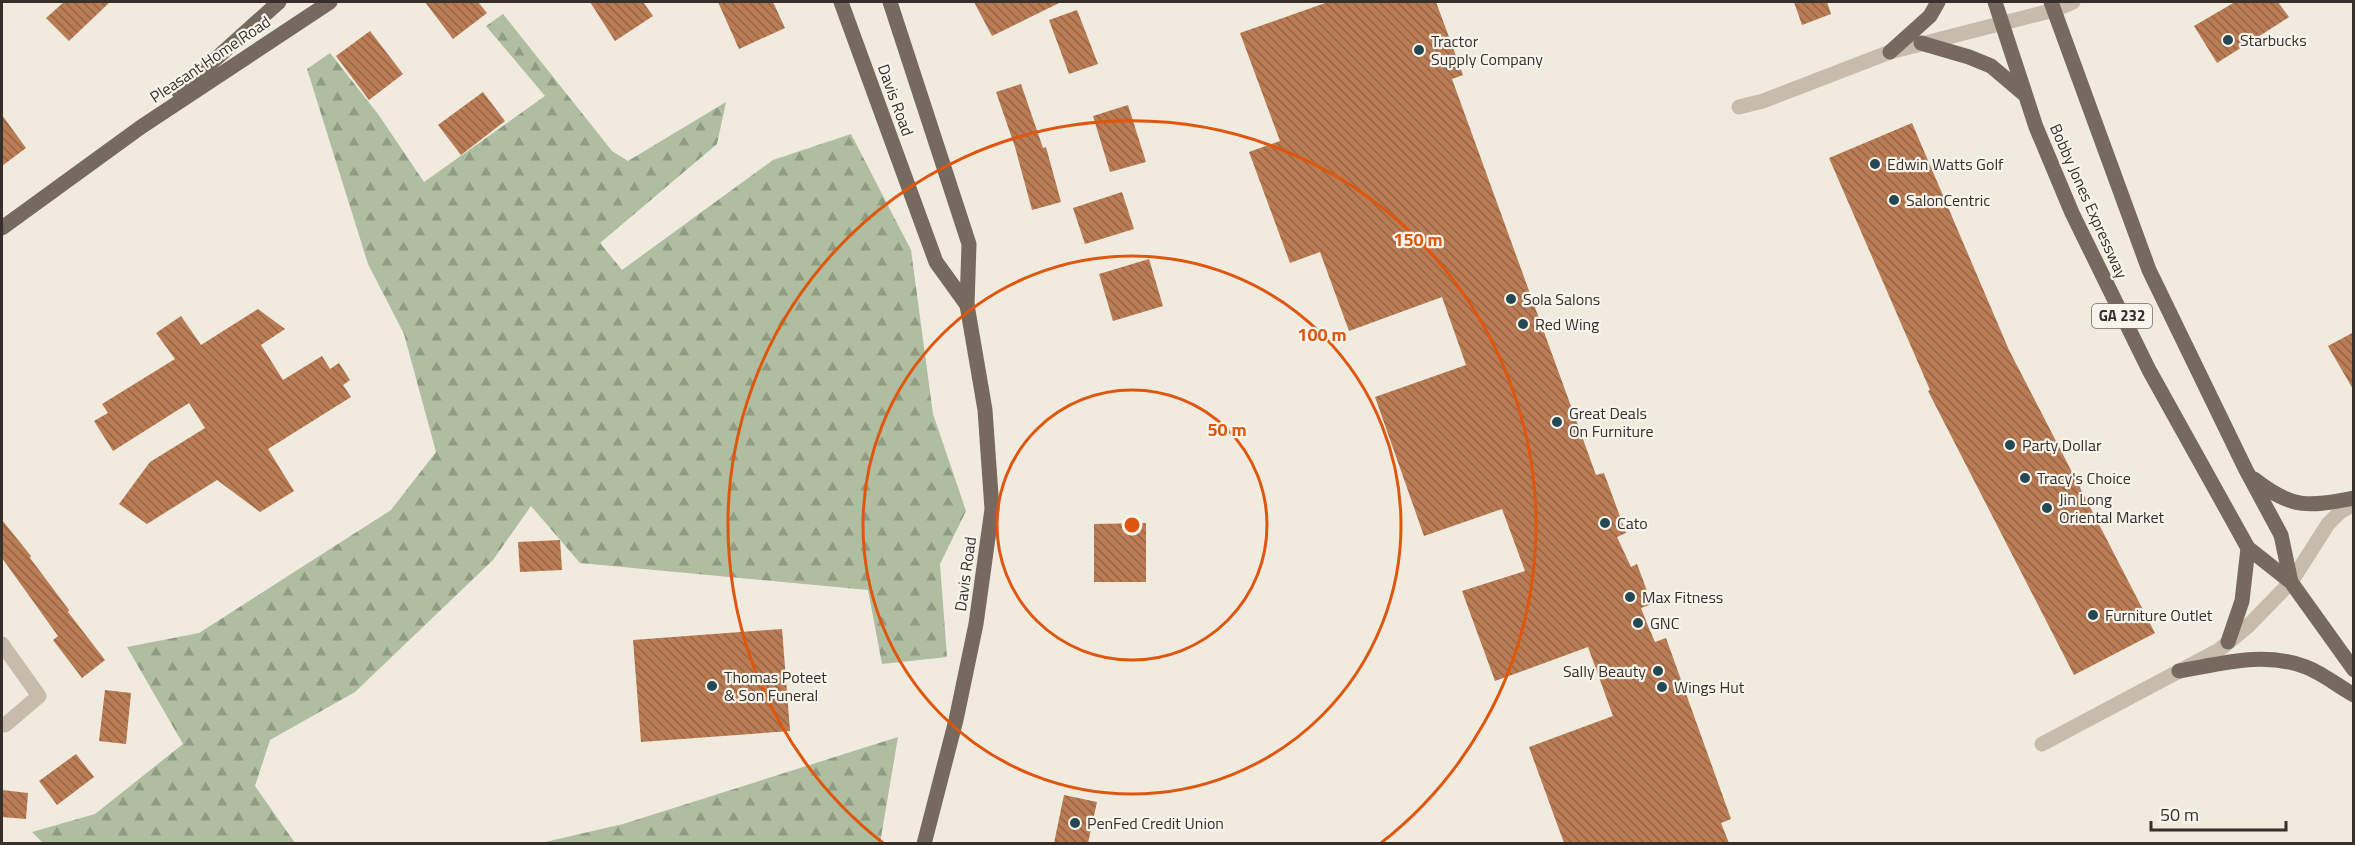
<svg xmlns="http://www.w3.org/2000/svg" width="2355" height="845" viewBox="0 0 2355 845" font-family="'Titillium Web',sans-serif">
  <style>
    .forest { fill: url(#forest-firs) }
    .building { fill: url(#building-back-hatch) }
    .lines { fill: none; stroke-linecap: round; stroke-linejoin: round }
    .minor { stroke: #c7bcac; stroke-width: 15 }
    .major { stroke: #76695d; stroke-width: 15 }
    .ring { fill: none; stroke: #df570e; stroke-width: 3 }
    .poi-dot { fill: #244953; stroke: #f8f4eb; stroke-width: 2 }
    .labels { text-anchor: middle; stroke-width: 4.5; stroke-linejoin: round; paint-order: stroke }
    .shield { fill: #f8f4eb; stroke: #706a64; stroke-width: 1.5 }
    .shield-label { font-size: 15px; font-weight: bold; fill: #362f2a }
    .poi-label { font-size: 16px; fill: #362f2a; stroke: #f8f4eb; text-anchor: start }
    .street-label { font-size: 16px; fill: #362f2a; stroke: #f8f4eb }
    .centre { fill: #df570e; stroke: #f8f4eb; stroke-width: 3 }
    .ring-label { font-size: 18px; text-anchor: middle; font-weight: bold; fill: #df570e; stroke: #f8f4eb; stroke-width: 4.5; stroke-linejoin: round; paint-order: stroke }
  </style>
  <defs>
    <pattern id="forest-firs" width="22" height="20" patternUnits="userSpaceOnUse" patternTransform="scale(1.5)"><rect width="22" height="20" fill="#afbea0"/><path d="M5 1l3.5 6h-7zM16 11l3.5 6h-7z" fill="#8f9b83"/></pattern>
    <pattern id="building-back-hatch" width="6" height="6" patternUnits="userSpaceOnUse" patternTransform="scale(1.5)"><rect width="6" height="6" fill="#b97c54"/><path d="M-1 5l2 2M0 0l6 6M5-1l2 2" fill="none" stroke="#976646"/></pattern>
  </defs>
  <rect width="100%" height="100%" fill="#f0eadf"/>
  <g class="forest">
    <polygon points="503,14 612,151 628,161 726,102 717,144 600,243 622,270 773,160 851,134 911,250 933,414 966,511 940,564 947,657 882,664 868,590 580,563 531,506 493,560 355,692 270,740 255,786 295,843 43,843 32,832 95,814 183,744 127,647 199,633 391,510 436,452 404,334 368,264 307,69 330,53 378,114 424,182 545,96 486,26"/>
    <polygon points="898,737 880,843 541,843 623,824"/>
  </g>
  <g class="building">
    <polygon points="64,2 110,2 69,41 46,18"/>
    <polygon points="425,2 478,2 487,13 453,39"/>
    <polygon points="590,2 643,2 653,16 615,41"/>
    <polygon points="718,2 773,2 785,28 739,49"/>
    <polygon points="974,2 1061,2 992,36"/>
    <polygon points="1328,2 1436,2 1463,75 1452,79 1596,475 1604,473 1626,533 1617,537 1631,567 1637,564 1652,604 1641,608 1648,626 1655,642 1666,638 1731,819 1721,823 1729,843 1564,843 1529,747 1613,716 1588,647 1495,681 1462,591 1525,571 1502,509 1424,536 1375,397 1466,365 1442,297 1349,331 1320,252 1290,263 1249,152 1280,141 1240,33"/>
    <polygon points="1794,2 1827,2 1831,14 1802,25"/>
    <polygon points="2235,2 2278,2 2289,17 2217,63 2194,26"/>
    <polygon points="1077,10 1098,64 1069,74 1049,20"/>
    <polygon points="370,31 403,74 369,100 336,56"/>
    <polygon points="1021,84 1043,148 1046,147 1061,202 1032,210 1015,147 996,92"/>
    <polygon points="483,92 505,121 461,155 438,125"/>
    <polygon points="1128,105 1146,162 1110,172 1093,116"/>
    <polygon points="2,115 26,148 2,166"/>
    <polygon points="1912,123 2009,350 2155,633 2074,675 1928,391 1930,390 1829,158"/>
    <polygon points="1122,192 1134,229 1085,244 1073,208"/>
    <polygon points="1149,259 1163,306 1113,321 1099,274"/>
    <polygon points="258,309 285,329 261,345 283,380 322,356 330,369 339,363 350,380 343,385 351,397 268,449 294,491 260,512 217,480 147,524 119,504 150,462 205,428 189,403 113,451 94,421 108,413 102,404 175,359 156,333 181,316 201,345"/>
    <polygon points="2354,332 2354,391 2328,346"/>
    <polygon points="2,520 31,556 30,558 69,610 68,612 105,660 82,678 53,640 58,636 2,558"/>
    <polygon points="1146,523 1146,582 1094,582 1094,524"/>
    <polygon points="560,540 562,570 520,572 518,542"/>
    <polygon points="782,629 790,731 641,742 633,640"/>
    <polygon points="105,690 131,693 126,744 99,741"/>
    <polygon points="76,754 94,777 57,805 39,781"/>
    <polygon points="2,790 28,793 26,819 2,817"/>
    <polygon points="1064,795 1097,802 1088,843 1054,843"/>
  </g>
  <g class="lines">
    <g class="minor">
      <polyline points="1739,107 1763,101 1890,52 2054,10 2073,2"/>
      <polyline points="2,644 39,696 5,725"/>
      <polyline points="2042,744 2219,650 2247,627 2291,582 2328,524 2340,512 2354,504"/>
    </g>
    <g class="major">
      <polyline points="841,2 936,262 967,305"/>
      <polyline points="890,2 969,244 967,305 985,410 992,509 976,624 956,720 924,844"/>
      <polyline points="1995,2 2036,127 2072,213 2149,370 2248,548 2291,582 2354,670"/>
      <polyline points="2051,2 2149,270 2246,470 2281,535 2291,582"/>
      <polyline points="1921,43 1969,57 1991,66 2024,94"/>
      <polyline points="1890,52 1930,16 1938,2"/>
      <polyline points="179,92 279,2"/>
      <polyline points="2,228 141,127 330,2"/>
      <path d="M 2254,479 C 2292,509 2307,507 2354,498"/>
      <polyline points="2228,642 2242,601 2248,548"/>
      <path d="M 2179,671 C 2221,664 2264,651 2306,667 C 2322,673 2338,686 2354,695"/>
    </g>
  </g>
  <g class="ring">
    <circle cx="1132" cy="525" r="135"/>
    <circle cx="1132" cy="525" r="269"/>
    <path d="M883 843A404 404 0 1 1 1381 843"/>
  </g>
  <g class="poi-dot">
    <circle cx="2228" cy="40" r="6"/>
    <circle cx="1419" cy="50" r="6"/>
    <circle cx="1875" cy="164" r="6"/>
    <circle cx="1894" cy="200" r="6"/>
    <circle cx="1511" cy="299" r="6"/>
    <circle cx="1523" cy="324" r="6"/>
    <circle cx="1557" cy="422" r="6"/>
    <circle cx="2010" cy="445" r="6"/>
    <circle cx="2025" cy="478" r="6"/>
    <circle cx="2047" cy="508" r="6"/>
    <circle cx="1605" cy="523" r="6"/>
    <circle cx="1630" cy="597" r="6"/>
    <circle cx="2093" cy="615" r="6"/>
    <circle cx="1638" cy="623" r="6"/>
    <circle cx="1658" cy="671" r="6"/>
    <circle cx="712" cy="686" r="6"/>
    <circle cx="1662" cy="687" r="6"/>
    <circle cx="1075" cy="823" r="6"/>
  </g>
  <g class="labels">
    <rect class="shield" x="2092" y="304" width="60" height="24" rx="4.5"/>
    <g class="shield-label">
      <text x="2122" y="321">GA 232</text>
    </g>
    <g class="poi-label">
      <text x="2240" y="46">Starbucks</text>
      <text x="1431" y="47">Tractor<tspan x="1431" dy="18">Supply Company</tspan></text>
      <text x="1887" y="170">Edwin Watts Golf</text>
      <text x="1906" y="206">SalonCentric</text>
      <text x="1523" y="305">Sola Salons</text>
      <text x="1535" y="330">Red Wing</text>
      <text x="1569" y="419">Great Deals<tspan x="1569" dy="18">On Furniture</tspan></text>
      <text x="2022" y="451">Party Dollar</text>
      <text x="2037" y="484">Tracy's Choice</text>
      <text x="2059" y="505">Jin Long<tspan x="2059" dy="18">Oriental Market</tspan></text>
      <text x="1617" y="529">Cato</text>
      <text x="1642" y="603">Max Fitness</text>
      <text x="2105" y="621">Furniture Outlet</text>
      <text x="1650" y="629">GNC</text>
      <text x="1646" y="677" text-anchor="end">Sally Beauty</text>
      <text x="724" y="683">Thomas Poteet<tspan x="724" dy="18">&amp; Son Funeral</tspan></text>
      <text x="1674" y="693">Wings Hut</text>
      <text x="1087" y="829">PenFed Credit Union</text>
    </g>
    <g class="street-label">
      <text transform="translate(210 59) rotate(-34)" y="6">Pleasant Home Road</text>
      <text transform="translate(896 100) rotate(70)" y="6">Davis Road</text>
      <text transform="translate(2089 201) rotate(66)" y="6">Bobby Jones Expressway</text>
      <text transform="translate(965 574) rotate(-82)" y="6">Davis Road</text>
    </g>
  </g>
  <circle cx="1132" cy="525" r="9" class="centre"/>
  <g class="ring-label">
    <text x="1418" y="246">150 m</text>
    <text x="1322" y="341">100 m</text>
    <text x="1227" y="436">50 m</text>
  </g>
  <rect width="2355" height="845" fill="none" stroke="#362f2a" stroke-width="6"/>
  <path d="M2151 821v9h135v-9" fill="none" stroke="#362f2a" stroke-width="3"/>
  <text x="2160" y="821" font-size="18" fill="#362f2a" stroke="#f8f4eb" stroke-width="4.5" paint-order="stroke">50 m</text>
</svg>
